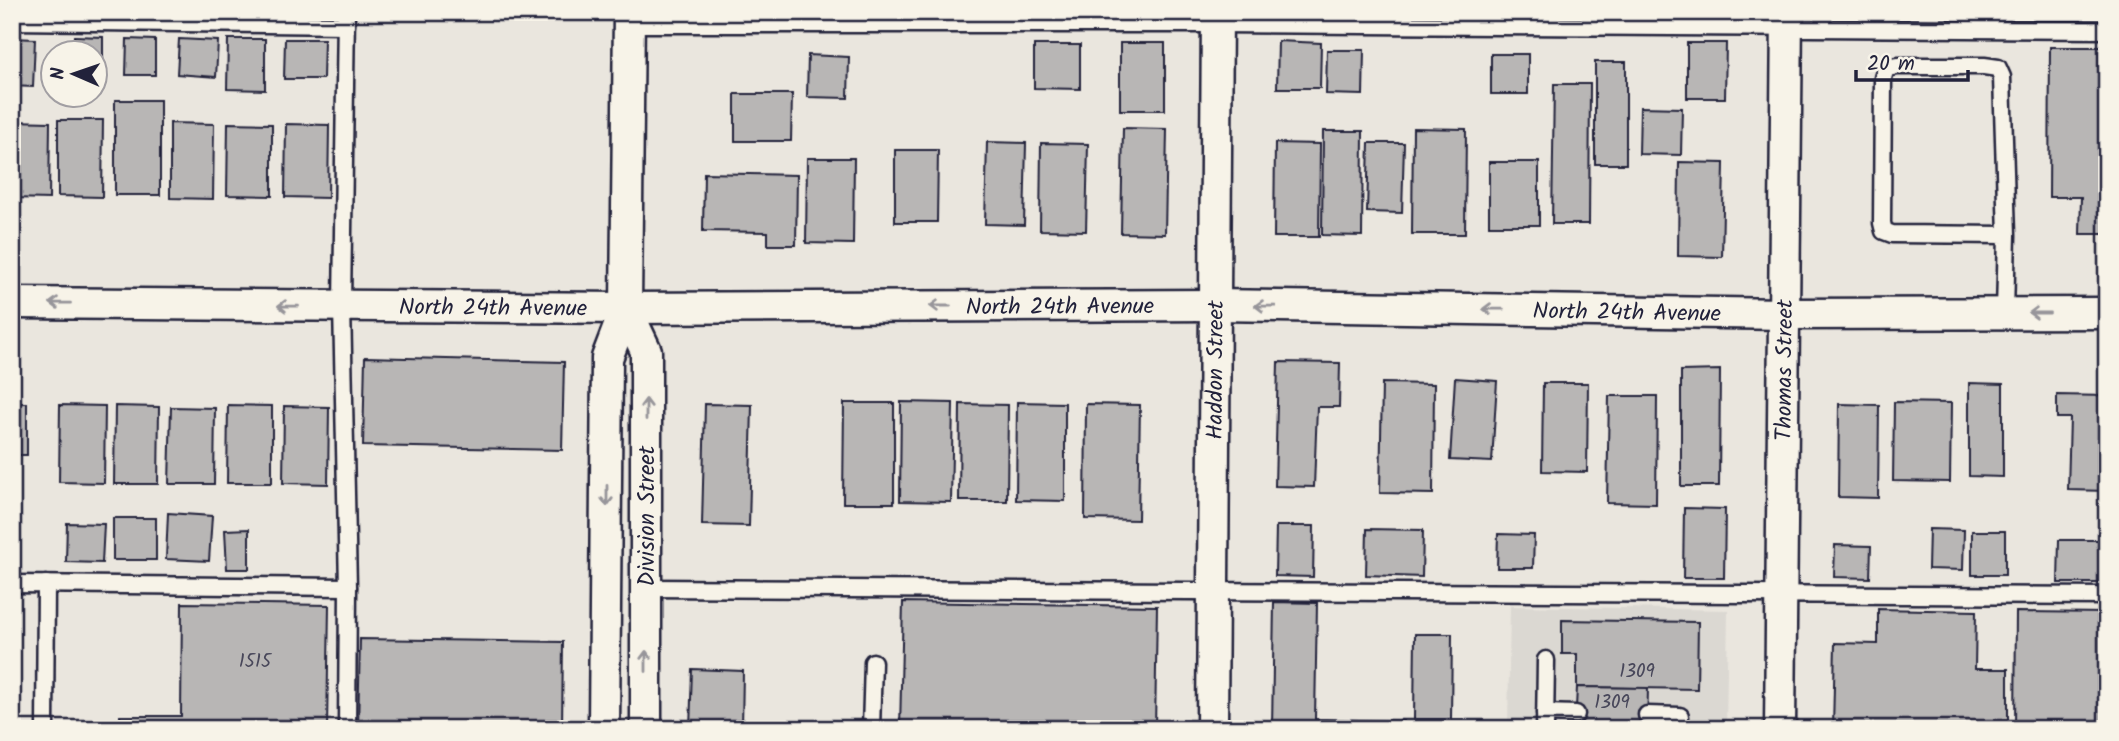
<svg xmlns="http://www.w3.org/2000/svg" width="2119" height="741" viewBox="0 0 2119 741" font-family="Kalam,sans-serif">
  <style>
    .built { fill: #dbd8d2 }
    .building { fill: #b8b6b5; stroke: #22223b; stroke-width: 2 }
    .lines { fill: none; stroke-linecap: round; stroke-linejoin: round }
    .service-casing { stroke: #22223b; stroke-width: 21 }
    .minor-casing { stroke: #22223b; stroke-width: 35 }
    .service { stroke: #f7f3e8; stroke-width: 16 }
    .minor { stroke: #f7f3e8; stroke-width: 30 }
    .oneway { stroke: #97959a }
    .labels { text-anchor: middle; stroke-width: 6; stroke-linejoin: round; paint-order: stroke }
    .number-label { font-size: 19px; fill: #48475a }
    .street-label { font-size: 23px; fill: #22223b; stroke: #f7f3e8 }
  </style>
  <rect width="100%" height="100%" fill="#eae6de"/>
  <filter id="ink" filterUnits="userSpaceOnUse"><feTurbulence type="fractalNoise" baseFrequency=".0143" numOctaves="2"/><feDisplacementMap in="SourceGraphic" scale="14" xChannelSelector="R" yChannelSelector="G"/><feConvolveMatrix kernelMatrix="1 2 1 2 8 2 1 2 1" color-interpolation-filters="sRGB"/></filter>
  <g filter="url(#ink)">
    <polygon class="built" points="1510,606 1728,610 1726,729 1508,729"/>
    <g class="building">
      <polygon points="1078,12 1163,12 1163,16 1078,14"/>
      <polygon points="1634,12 1674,12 1673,22 1633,19"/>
      <rect x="1682" y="12" width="40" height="7"/>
      <polygon points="74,36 103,37 103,77 94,77 94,52 73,52"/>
      <polygon points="12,38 35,39 33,87 12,86"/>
      <polygon points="127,39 155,40 155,75 126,75"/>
      <polygon points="179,39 218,41 216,77 177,74"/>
      <polygon points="228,39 265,39 265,90 227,89"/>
      <polygon points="285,39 324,39 323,79 284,79"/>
      <polygon points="1278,41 1321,43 1320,88 1277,88"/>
      <rect x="1120" y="43" width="45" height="67"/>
      <polygon points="1687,43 1726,43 1725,98 1687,98"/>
      <polygon points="1034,45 1080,45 1080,89 1034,88"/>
      <polygon points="2050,47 2107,47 2107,234 2080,234 2081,197 2049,197"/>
      <polygon points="1327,50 1364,50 1363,95 1326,94"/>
      <rect x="1491" y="54" width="37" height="40"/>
      <polygon points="808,55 849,57 848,98 807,97"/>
      <rect x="1595" y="62" width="31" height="102"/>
      <polygon points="1554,84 1590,84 1589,224 1552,224"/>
      <polygon points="735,94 792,94 791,141 735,141"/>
      <rect x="115" y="100" width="45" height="95"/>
      <polygon points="1640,107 1682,108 1681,155 1639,154"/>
      <polygon points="58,120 103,120 102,197 58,196"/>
      <polygon points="12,121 50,122 49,199 12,198"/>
      <polygon points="170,123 214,124 213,199 170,198"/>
      <polygon points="228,123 272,124 272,196 227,195"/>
      <polygon points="286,124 329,125 328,198 285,197"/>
      <polygon points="1123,128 1167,129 1165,234 1121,233"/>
      <polygon points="1413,128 1466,129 1465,234 1412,234"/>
      <polygon points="1323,131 1363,131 1362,236 1322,235"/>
      <polygon points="987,142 1026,143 1024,225 985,224"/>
      <polygon points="1041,143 1088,144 1086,231 1040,230"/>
      <polygon points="1275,143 1320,144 1319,237 1274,237"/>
      <polygon points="1369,143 1404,143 1402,213 1367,212"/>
      <polygon points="895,150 938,150 937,222 895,222"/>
      <polygon points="807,158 854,158 853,244 806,243"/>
      <rect x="1489" y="162" width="50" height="63"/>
      <polygon points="1679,162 1724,163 1722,257 1678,256"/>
      <polygon points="704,173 797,175 796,245 768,245 768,232 703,231"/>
      <polygon points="365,357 564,362 562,450 363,446"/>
      <polygon points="1278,362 1340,363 1339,407 1317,407 1314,487 1275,486"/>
      <polygon points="1720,370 1719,486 1681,486 1681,371"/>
      <polygon points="1455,378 1497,381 1492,462 1450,460"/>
      <polygon points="1382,383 1434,384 1433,494 1380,493"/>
      <polygon points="1543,383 1588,383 1587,472 1542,471"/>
      <polygon points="1969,383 2003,384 2003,477 1969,476"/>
      <polygon points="2057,395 2107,396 2107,491 2068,490 2070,418 2057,418"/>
      <polygon points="1609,396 1657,396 1656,504 1607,503"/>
      <polygon points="901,402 953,403 951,502 900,501"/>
      <polygon points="1017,402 1065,403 1065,501 1016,500"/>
      <polygon points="1894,402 1951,403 1950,482 1893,481"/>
      <rect x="12" y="403" width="15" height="52"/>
      <polygon points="844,403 894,403 894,503 843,503"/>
      <polygon points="705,404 752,405 749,526 702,525"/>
      <polygon points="960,404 1008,405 1007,501 959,501"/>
      <polygon points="1086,404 1140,405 1138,520 1085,519"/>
      <polygon points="1839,404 1879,405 1878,498 1838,497"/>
      <polygon points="60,405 105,406 104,483 59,482"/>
      <polygon points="228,405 272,406 272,483 227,483"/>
      <polygon points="115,406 159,407 158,484 114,484"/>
      <polygon points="284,406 329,407 328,484 283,483"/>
      <polygon points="171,407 215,408 214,484 169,484"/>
      <polygon points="1684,508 1725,509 1724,578 1683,578"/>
      <polygon points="168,513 212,516 209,561 166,559"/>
      <rect x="113" y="518" width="43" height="42"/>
      <polygon points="67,523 104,524 102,563 66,562"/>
      <polygon points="1276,526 1314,526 1313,577 1275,576"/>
      <polygon points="249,529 249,569 227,569 225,530"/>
      <polygon points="1367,529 1423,530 1422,577 1366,575"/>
      <polygon points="1929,529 1964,530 1963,570 1928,569"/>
      <rect x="1972" y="531" width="33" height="44"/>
      <polygon points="1498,534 1534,535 1533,568 1497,568"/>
      <polygon points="2059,540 2107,540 2107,583 2058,583"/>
      <polygon points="1835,545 1871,546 1870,578 1834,577"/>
      <polygon points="903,602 1157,606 1155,729 900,729"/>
      <polygon points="1274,602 1317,603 1315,719 1403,721 1403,729 1272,729"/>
      <polygon points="182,603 329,605 327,729 120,729 120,716 181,716"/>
      <polygon points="1878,609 1976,611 1975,669 2008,669 2008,729 1833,729 1835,643 1878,644"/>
      <polygon points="2016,612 2107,613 2107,729 2015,729"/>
      <polygon points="1562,620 1698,622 1697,689 1577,687 1577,654 1562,654"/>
      <polygon points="1415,634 1452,634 1451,719 1414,719"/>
      <polygon points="360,639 563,642 562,729 358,729"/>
      <polygon points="692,669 743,671 742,729 690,729"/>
      <polygon points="1577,687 1648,688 1647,729 1575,729"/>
    </g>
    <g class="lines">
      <defs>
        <g id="service">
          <polyline points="346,12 342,306 348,587 347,729"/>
          <polyline points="12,21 346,25"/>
          <polyline points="629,24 1217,24 2107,30"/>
          <polyline points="2005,312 2007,235 2002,77 1998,68 1984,66 1898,66 1886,68 1883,78 1882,223 1884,231 1892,234 2007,235"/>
          <polyline points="12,584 348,587"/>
          <polyline points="646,588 2107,596"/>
          <polyline points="1545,713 1576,714"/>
          <polyline points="1647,715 1680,716 1679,729"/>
          <polyline points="45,729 46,584"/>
          <polyline points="871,729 873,662"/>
          <polyline points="1545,729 1546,660"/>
        </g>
        <g id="minor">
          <path id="s1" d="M 12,303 L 626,308 L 1215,305 L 1785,314 L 2107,313"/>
          <polyline points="626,308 646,351 646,729"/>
          <polyline points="604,729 607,358 626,308 629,12"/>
          <path id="s2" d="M 1212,729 L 1217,12"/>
          <path id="s3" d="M 1780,729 L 1787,12"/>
        </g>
      </defs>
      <use href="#service" class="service-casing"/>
      <use href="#minor" class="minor-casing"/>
      <use href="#service" class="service"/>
      <use href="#minor" class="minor"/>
    </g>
    <defs><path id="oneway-shaft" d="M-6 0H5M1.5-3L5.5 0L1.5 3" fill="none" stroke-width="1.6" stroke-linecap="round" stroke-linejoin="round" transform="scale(1.75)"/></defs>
    <g class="oneway">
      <use href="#oneway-shaft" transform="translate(60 303) rotate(-179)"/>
      <use href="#oneway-shaft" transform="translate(288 306) rotate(-179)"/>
      <use href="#oneway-shaft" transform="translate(940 306) rotate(180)"/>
      <use href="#oneway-shaft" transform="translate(1265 306) rotate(-179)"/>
      <use href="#oneway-shaft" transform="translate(1493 309) rotate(-179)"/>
      <use href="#oneway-shaft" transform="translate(2039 313) rotate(-180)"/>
      <use href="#oneway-shaft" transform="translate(646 409) rotate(-90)"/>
      <use href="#oneway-shaft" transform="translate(607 496) rotate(90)"/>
      <use href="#oneway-shaft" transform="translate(646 661) rotate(-90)"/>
    </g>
  </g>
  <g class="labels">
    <g class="number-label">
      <text x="255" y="667">1515</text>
      <text x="1637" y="677">1309</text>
      <text x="1612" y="708">1309</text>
    </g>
    <g class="street-label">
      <text dy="8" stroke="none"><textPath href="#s1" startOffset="1048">North 24th Avenue</textPath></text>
      <text dy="8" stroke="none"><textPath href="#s1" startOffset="481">North 24th Avenue</textPath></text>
      <text dy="8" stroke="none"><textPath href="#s1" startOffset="1615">North 24th Avenue</textPath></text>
      <text dy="8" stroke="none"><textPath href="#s2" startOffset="359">Haddon Street</textPath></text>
      <text dy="8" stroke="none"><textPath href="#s3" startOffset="359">Thomas Street</textPath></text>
      <text transform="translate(646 516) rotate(-90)" y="8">Division Street</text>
    </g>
  </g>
  <rect width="2119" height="741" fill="none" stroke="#f7f3e8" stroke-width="42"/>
  <rect x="21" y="21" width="2077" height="699" fill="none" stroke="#22223b" stroke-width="2.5" filter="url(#ink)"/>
  <g transform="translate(74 74) rotate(272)"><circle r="33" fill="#f7f3e8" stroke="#a29fa3" stroke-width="2"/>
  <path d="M0-5L12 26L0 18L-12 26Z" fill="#22223b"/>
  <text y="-10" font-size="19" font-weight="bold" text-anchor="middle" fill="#22223b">N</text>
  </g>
  <path d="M1856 70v10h112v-10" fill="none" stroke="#22223b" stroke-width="3.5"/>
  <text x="1867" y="70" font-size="21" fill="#22223b" stroke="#f7f3e8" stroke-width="5" paint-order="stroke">20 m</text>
</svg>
